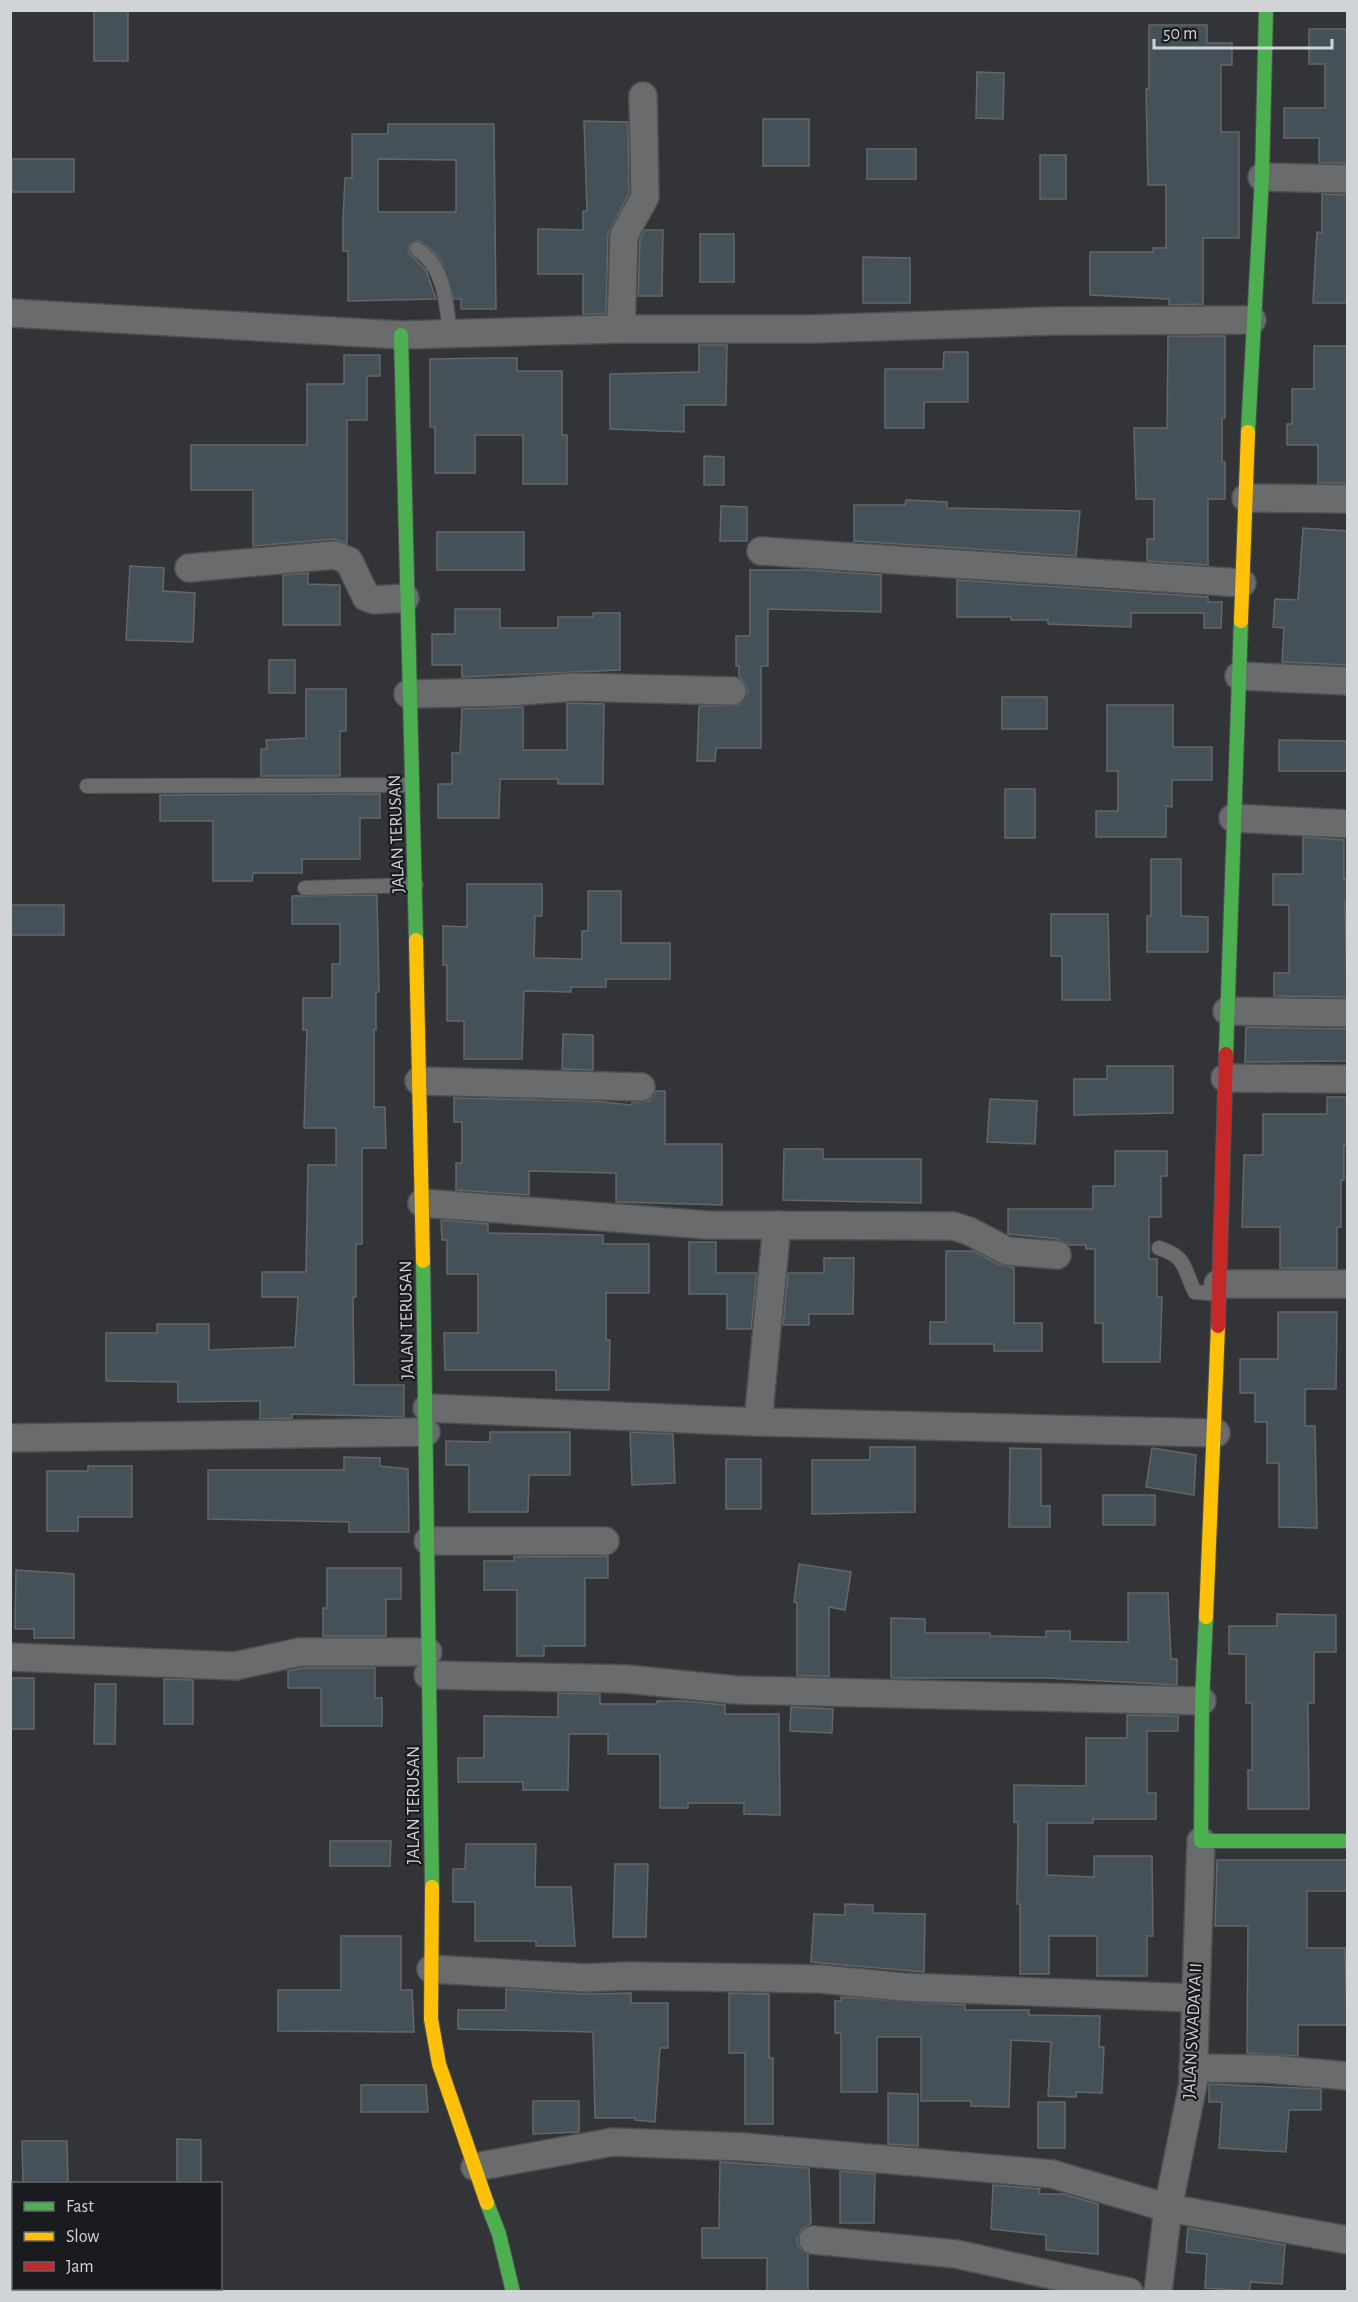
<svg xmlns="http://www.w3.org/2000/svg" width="1358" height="2302" viewBox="0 0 1358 2302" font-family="'Alegreya Sans',sans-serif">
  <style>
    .building { fill: #455158; stroke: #646668; stroke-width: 1.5; fill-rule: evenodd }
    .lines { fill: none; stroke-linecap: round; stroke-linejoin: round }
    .lane-casing { stroke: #4e5153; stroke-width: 16 }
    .street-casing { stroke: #4e5153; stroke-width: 30 }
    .fast-casing { stroke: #4e5153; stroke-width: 16 }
    .slow-casing { stroke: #4e5153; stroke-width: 16 }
    .jam-casing { stroke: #4e5153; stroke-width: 16 }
    .lane { stroke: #6a6b6d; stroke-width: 14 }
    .street { stroke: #6a6b6d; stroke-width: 27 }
    .fast { stroke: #4caf50; stroke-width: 14 }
    .slow { stroke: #ffc107; stroke-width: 14 }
    .jam { stroke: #c62828; stroke-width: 14 }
    .labels { text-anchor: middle; stroke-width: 4.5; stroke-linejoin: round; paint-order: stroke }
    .street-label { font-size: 18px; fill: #d1d4d7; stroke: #191b1e }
  </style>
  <rect width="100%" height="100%" fill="#323437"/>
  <g class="building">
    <rect x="94" y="10" width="34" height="51"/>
    <polygon points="1149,25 1207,25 1207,43 1232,43 1232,65 1221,65 1221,132 1239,132 1239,238 1203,238 1203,304 1169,305 1169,299 1090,295 1090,252 1153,252 1153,248 1166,248 1166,185 1148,185 1146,89 1149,89"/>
    <polygon points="1309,29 1347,29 1347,163 1319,163 1319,138 1284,138 1284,108 1325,108 1325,64 1309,64"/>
    <polygon points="977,72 1004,73 1003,119 976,118"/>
    <rect x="763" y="119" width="46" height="47"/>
    <polygon points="584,121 628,122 629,193 608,234 606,314 583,314 583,274 538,274 538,229 583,230 583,211 587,211"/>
    <path d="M 388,124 L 494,124 L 496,309 L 461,309 L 461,299 L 454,299 L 441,261 L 432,250 L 418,240 L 410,244 L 408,252 L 426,270 L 436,299 L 348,301 L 348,251 L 343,251 L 343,218 L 345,178 L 352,178 L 352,134 L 388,134 ZM 378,159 L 456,160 L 456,212 L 378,212 Z"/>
    <rect x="867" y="149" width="49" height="30"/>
    <rect x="1040" y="155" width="26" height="44"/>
    <rect x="12" y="159" width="62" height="33"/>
    <polygon points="1322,194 1347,195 1347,303 1313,303 1317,232 1322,233"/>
    <polygon points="645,230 663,230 662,296 638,296 640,239"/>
    <rect x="700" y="234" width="34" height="48"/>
    <polygon points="863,257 910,258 910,303 863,303"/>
    <polygon points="1168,336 1225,336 1225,418 1222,418 1222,462 1225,462 1225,499 1208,499 1208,565 1147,561 1147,539 1154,539 1154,499 1136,499 1134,428 1167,428"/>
    <polygon points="699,345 727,345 726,405 684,405 684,432 610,429 610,374 699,372"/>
    <polygon points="1314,346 1347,346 1347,483 1318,483 1318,445 1287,445 1287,424 1292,424 1292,389 1314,389"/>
    <polygon points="944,352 968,352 968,402 924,402 924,428 885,428 885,369 943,369"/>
    <polygon points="344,355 380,355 380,376 367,376 367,420 347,420 347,543 334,539 253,546 253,490 191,490 191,445 307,445 307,384 344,384"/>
    <polygon points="492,358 517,358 517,371 562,371 562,435 567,435 567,484 523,484 523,435 475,435 475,473 435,473 435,427 430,427 430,359"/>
    <polygon points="704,456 724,457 724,485 704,485"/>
    <polygon points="906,500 947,502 947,508 1080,511 1076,556 854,541 854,505 905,505"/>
    <polygon points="721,506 747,507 747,541 720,541"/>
    <polygon points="1303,528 1347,531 1347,665 1282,662 1284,628 1273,627 1275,599 1298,600"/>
    <rect x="437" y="532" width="87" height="38"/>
    <polygon points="130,566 164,568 163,591 195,593 193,642 126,640"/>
    <polygon points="750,570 809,570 881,575 881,612 768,609 768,666 761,666 761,748 716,748 715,761 697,761 699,706 739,705 748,692 745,683 739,677 739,666 736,666 736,636 750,636"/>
    <polygon points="308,573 308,584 340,585 340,625 283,625 283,575"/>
    <polygon points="957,580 1208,597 1208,602 1222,602 1221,628 1204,628 1204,613 1131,613 1131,627 1048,624 1048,620 1011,620 1011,617 957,617"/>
    <polygon points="455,609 500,609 500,628 558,628 558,617 593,617 593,613 620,613 620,670 462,677 462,665 432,665 432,634 455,634"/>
    <rect x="269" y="660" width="26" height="33"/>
    <polygon points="306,689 346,689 346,731 340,731 340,776 261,776 261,749 267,749 266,740 306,738"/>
    <rect x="1002" y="697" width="45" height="32"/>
    <polygon points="567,703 604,704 603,784 558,784 558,779 500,779 499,818 438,818 438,784 452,784 452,753 460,753 462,709 523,707 523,750 567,750"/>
    <polygon points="1107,705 1173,705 1173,747 1212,747 1212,780 1172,780 1172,807 1166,806 1166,837 1096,837 1096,811 1118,811 1118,771 1107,771"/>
    <polygon points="1279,740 1347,741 1347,771 1279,771"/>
    <rect x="1005" y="789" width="30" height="49"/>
    <polygon points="380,794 380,818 360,818 360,859 302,859 302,873 253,873 252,881 213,881 213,821 160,821 160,795"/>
    <polygon points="1303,837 1344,840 1344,879 1347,879 1347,901 1345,901 1347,997 1274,996 1274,973 1289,973 1289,905 1273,905 1273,874 1303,874"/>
    <polygon points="1151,859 1181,859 1181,916 1208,917 1208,952 1147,952 1147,916 1151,916"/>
    <polygon points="467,884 542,884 542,916 535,916 534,958 582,959 582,931 588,931 588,891 621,891 621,943 670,943 670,979 606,979 606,987 571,987 571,992 524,991 522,1059 464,1059 464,1021 447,1021 447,965 443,965 443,926 467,927"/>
    <polygon points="377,895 379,992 376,992 376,1030 374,1030 374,1107 385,1107 386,1148 362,1148 362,1244 356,1244 356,1297 353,1297 354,1385 404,1385 404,1417 292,1414 292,1418 260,1419 260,1401 178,1402 178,1382 106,1381 106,1333 157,1333 157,1324 209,1324 209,1350 295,1347 298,1297 262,1297 262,1272 306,1272 308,1165 336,1165 336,1128 304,1128 307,1030 303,1030 303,998 332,998 332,964 340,964 340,924 292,924 292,896"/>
    <rect x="10" y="905" width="54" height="30"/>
    <polygon points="1051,914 1108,914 1110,1000 1062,1000 1062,956 1051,956"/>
    <polygon points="1246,1027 1347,1029 1347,1061 1245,1062"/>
    <polygon points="563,1034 593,1035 593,1070 562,1069"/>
    <polygon points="1107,1066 1173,1066 1173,1113 1074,1115 1074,1079 1107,1079"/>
    <polygon points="656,1091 665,1091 665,1144 722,1144 722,1205 616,1202 616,1173 529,1171 529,1195 456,1190 456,1163 462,1163 462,1122 454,1122 454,1098 592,1101 632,1105 632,1102 649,1101"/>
    <polygon points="1327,1097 1347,1097 1347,1145 1344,1145 1344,1180 1341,1180 1341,1227 1337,1227 1337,1268 1280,1268 1280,1227 1242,1227 1244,1155 1263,1155 1263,1114 1327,1114"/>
    <polygon points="990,1099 1037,1101 1035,1144 987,1142"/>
    <polygon points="784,1149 823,1149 823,1159 921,1159 921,1203 783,1200"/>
    <polygon points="1115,1151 1167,1151 1167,1176 1161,1176 1161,1217 1149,1217 1149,1259 1157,1259 1157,1297 1162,1297 1160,1362 1103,1362 1103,1323 1095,1323 1095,1249 1086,1249 1086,1245 1069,1245 1058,1239 1008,1234 1008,1209 1093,1209 1093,1186 1115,1186"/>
    <polygon points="441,1220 488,1224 488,1233 603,1235 603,1244 649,1244 649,1293 606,1293 606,1340 610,1340 609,1390 556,1390 556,1370 445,1370 444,1333 478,1333 478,1274 447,1274 447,1240 442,1240"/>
    <polygon points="689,1242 716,1242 716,1273 757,1273 751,1329 727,1329 727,1294 689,1294"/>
    <polygon points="946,1251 974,1251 1000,1265 1014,1267 1014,1323 1042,1323 1042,1351 994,1351 994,1344 930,1344 930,1322 946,1322"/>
    <polygon points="824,1258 854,1258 853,1314 809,1314 809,1325 783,1325 788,1273 824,1273"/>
    <polygon points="1278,1312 1337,1312 1336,1389 1305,1389 1305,1426 1315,1426 1317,1528 1279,1527 1279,1463 1267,1463 1267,1422 1255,1422 1255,1393 1240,1393 1240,1359 1278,1359"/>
    <polygon points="490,1432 570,1432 570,1475 529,1475 528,1512 469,1512 469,1465 446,1465 446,1441 490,1442"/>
    <polygon points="630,1432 673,1434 675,1483 632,1485"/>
    <polygon points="870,1447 915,1447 915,1512 812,1514 812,1460 870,1460"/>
    <polygon points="1010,1448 1041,1449 1041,1506 1050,1506 1050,1527 1009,1527"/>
    <polygon points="1152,1448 1196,1455 1194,1495 1146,1487"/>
    <polygon points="344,1457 380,1458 380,1466 408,1469 409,1532 349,1532 349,1522 208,1519 208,1470 344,1470"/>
    <rect x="726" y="1459" width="35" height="50"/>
    <polygon points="88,1466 132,1466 132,1517 78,1517 78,1531 47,1531 47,1471 88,1471"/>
    <rect x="1103" y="1495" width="52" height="30"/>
    <polygon points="608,1556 608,1578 585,1578 585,1646 544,1646 544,1656 517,1656 517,1590 484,1590 484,1561 514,1561 514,1557"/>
    <polygon points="799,1564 851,1572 845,1610 829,1607 829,1676 797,1676 797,1603 794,1602"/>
    <polygon points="327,1568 401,1568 401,1599 386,1599 386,1636 323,1636 323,1608 327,1608"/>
    <polygon points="16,1570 74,1574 74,1638 34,1638 34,1629 15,1629"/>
    <polygon points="1128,1593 1168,1593 1171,1659 1177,1659 1177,1685 1046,1678 891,1678 891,1618 925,1619 925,1633 990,1633 990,1636 1046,1637 1046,1631 1070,1631 1070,1641 1128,1642"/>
    <polygon points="1277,1614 1336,1615 1336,1652 1314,1652 1314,1703 1308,1703 1309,1809 1248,1809 1248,1770 1252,1770 1252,1703 1246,1703 1246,1654 1229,1654 1229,1626 1277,1626"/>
    <polygon points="302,1668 375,1668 375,1698 382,1698 382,1726 321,1726 321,1688 288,1688 288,1671"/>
    <rect x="10" y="1678" width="24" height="51"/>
    <polygon points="164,1679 193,1680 193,1724 164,1724"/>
    <polygon points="95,1684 116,1684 115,1744 94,1744"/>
    <polygon points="558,1693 600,1694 600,1704 657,1704 657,1701 684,1701 725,1705 725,1714 779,1714 780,1815 744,1814 744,1803 688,1803 688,1808 660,1808 660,1754 608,1754 608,1734 569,1734 568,1790 523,1790 523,1782 458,1782 458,1758 484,1758 484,1716 558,1717"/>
    <polygon points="791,1707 833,1709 832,1733 790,1731"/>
    <polygon points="1127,1715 1178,1716 1178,1731 1147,1731 1147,1793 1156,1793 1156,1819 1093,1819 1093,1823 1047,1823 1047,1875 1094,1877 1094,1856 1152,1856 1153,1936 1147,1936 1147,1976 1097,1976 1097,1936 1049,1936 1049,1974 1020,1974 1020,1904 1017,1904 1018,1822 1014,1822 1014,1785 1086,1786 1086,1738 1127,1738"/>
    <polygon points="330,1841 391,1841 390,1866 330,1866"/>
    <polygon points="466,1844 536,1844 535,1887 571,1887 575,1946 536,1946 536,1941 475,1941 475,1902 453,1902 453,1869 465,1869"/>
    <polygon points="1217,1860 1347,1860 1347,1891 1307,1891 1307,1948 1345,1948 1347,2025 1298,2025 1298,2056 1247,2053 1248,1926 1215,1926"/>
    <polygon points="615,1864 648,1864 646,1937 613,1937"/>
    <polygon points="845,1904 873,1905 873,1913 925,1914 924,1972 811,1962 814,1914 845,1915"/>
    <polygon points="341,1936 401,1936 401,1990 412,1990 414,2032 278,2031 278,1990 341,1990"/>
    <polygon points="506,1989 585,1994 631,1993 631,2003 668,2003 668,2048 660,2048 655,2122 635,2120 635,2118 595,2118 593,2032 458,2029 458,2010 506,2010"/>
    <polygon points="729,1993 769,1994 769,2058 773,2058 773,2124 745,2124 745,2053 729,2053"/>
    <polygon points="841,1997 965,2005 965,2010 1029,2010 1029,2015 1100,2016 1099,2047 1104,2047 1102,2093 1076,2092 1076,2097 1048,2096 1051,2042 1011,2040 1009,2107 971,2106 971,2101 921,2101 921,2037 877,2037 877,2092 841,2092 841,2033 835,2033 835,2001 841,2001"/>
    <polygon points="1209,2084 1321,2089 1321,2110 1289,2110 1286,2152 1219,2148 1222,2102 1209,2102"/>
    <polygon points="361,2085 426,2085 428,2112 361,2112"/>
    <polygon points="888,2093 918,2094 918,2146 888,2144"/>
    <polygon points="533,2101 579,2101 579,2132 533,2134"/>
    <rect x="1038" y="2102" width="27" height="46"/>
    <polygon points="177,2139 201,2140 201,2184 177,2184"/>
    <polygon points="22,2141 67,2141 68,2184 23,2184"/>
    <polygon points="720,2162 809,2168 811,2223 801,2230 797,2239 799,2247 808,2254 808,2292 767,2292 767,2258 702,2258 702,2228 719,2228"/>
    <polygon points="840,2171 875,2174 874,2223 840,2223"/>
    <polygon points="993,2185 1040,2189 1039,2194 1063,2194 1098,2204 1098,2254 1046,2250 1046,2235 991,2229"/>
    <polygon points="1188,2228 1285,2245 1282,2284 1250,2282 1250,2291 1205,2288 1207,2254 1186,2252"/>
  </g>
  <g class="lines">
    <defs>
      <g id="lane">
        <path d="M 417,249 C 445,267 446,302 450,333"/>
        <polyline points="87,786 412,785"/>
        <polyline points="305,888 416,885"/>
        <path d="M 1159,1248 C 1187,1257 1183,1268 1195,1292 L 1218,1294"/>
      </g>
      <g id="street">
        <polyline points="1262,177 1348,179"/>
        <polyline points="10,313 401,335 621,329 812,329 1053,321 1252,320"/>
        <polyline points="621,329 624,235 645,197 643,96"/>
        <polyline points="1246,498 1348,499"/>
        <polyline points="761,551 1242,583"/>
        <polyline points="189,568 335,555 349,561 366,597 374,600 405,598"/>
        <polyline points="1239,676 1348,681"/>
        <polyline points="408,694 508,692 574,687 732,691"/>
        <polyline points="1233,818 1348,824"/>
        <polyline points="1227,1011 1348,1013"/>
        <polyline points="1225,1078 1348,1079"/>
        <polyline points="419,1081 641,1087"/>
        <polyline points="422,1203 707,1225 953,1226 969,1231 1007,1251 1057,1255"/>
        <polyline points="1218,1284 1348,1284"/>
        <polyline points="427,1408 758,1422 1216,1433"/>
        <polyline points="758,1422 777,1225"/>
        <polyline points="10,1438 426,1432"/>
        <polyline points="428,1541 605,1541"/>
        <polyline points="10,1657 235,1666 300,1652 428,1652"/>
        <polyline points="428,1675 626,1679 736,1690 1202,1701"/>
        <polyline points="431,1969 586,1978 626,1976 821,1979 903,1987 1195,1998"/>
        <polyline points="1193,2068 1268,2069 1348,2076"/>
        <polyline points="475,2167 613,2142 744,2147 1052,2174 1168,2208 1348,2240"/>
        <polyline points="10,2211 14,2210"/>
        <polyline points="813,2240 956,2254 1129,2292"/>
        <polyline points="10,2276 14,2277"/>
        <polyline points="50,2288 60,2292"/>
        <polyline points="1158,2292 1168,2208 1193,2084 1201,1841"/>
      </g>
      <g id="fast">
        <polyline points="401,335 416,940"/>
        <polyline points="1248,432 1262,177 1266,10"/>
        <polyline points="1226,1054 1241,621"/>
        <polyline points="423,1261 432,1887"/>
        <polyline points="1206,1617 1202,1701 1201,1841 1348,1841"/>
        <polyline points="487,2203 499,2234 513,2292"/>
      </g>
      <g id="slow">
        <polyline points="1241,621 1248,432"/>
        <polyline points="416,940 423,1261"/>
        <polyline points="1206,1617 1218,1326"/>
        <polyline points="432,1887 431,2019 439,2064 487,2203"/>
      </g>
      <polyline id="jam" points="1218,1326 1226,1054"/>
    </defs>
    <use href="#lane" class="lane-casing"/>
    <use href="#street" class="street-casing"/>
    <use href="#fast" class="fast-casing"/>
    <use href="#slow" class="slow-casing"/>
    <use href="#jam" class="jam-casing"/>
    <use href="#lane" class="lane"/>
    <use href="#street" class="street"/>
    <use href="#fast" class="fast"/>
    <use href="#slow" class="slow"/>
    <use href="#jam" class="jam"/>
  </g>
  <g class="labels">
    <g class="street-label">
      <text transform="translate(396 834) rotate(-92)" y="6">JALAN TERUSAN</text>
      <text transform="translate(406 1320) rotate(-91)" y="6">JALAN TERUSAN</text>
      <text transform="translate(413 1805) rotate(-90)" y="6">JALAN TERUSAN</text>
      <text transform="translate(1192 2031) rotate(-87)" y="6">JALAN SWADAYA II</text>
    </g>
  </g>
  <rect width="1358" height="2302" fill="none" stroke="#d1d4d7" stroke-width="24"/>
  <rect x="12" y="2182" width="210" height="108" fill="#191b1e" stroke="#636568" stroke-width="1.5"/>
  <rect x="24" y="2202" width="30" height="9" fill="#4caf50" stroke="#636568" stroke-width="1.5"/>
  <text x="66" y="2212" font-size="18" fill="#d1d4d7">Fast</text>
  <rect x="24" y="2232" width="30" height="9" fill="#ffc107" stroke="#636568" stroke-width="1.5"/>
  <text x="66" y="2242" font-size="18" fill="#d1d4d7">Slow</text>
  <rect x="24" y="2262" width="30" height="9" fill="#c62828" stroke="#636568" stroke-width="1.5"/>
  <text x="66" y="2272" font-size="18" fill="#d1d4d7">Jam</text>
  <path d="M1154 39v9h178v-9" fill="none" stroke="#d1d4d7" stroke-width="3"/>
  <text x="1163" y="39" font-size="18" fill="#d1d4d7" stroke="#191b1e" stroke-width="4.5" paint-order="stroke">50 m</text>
</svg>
